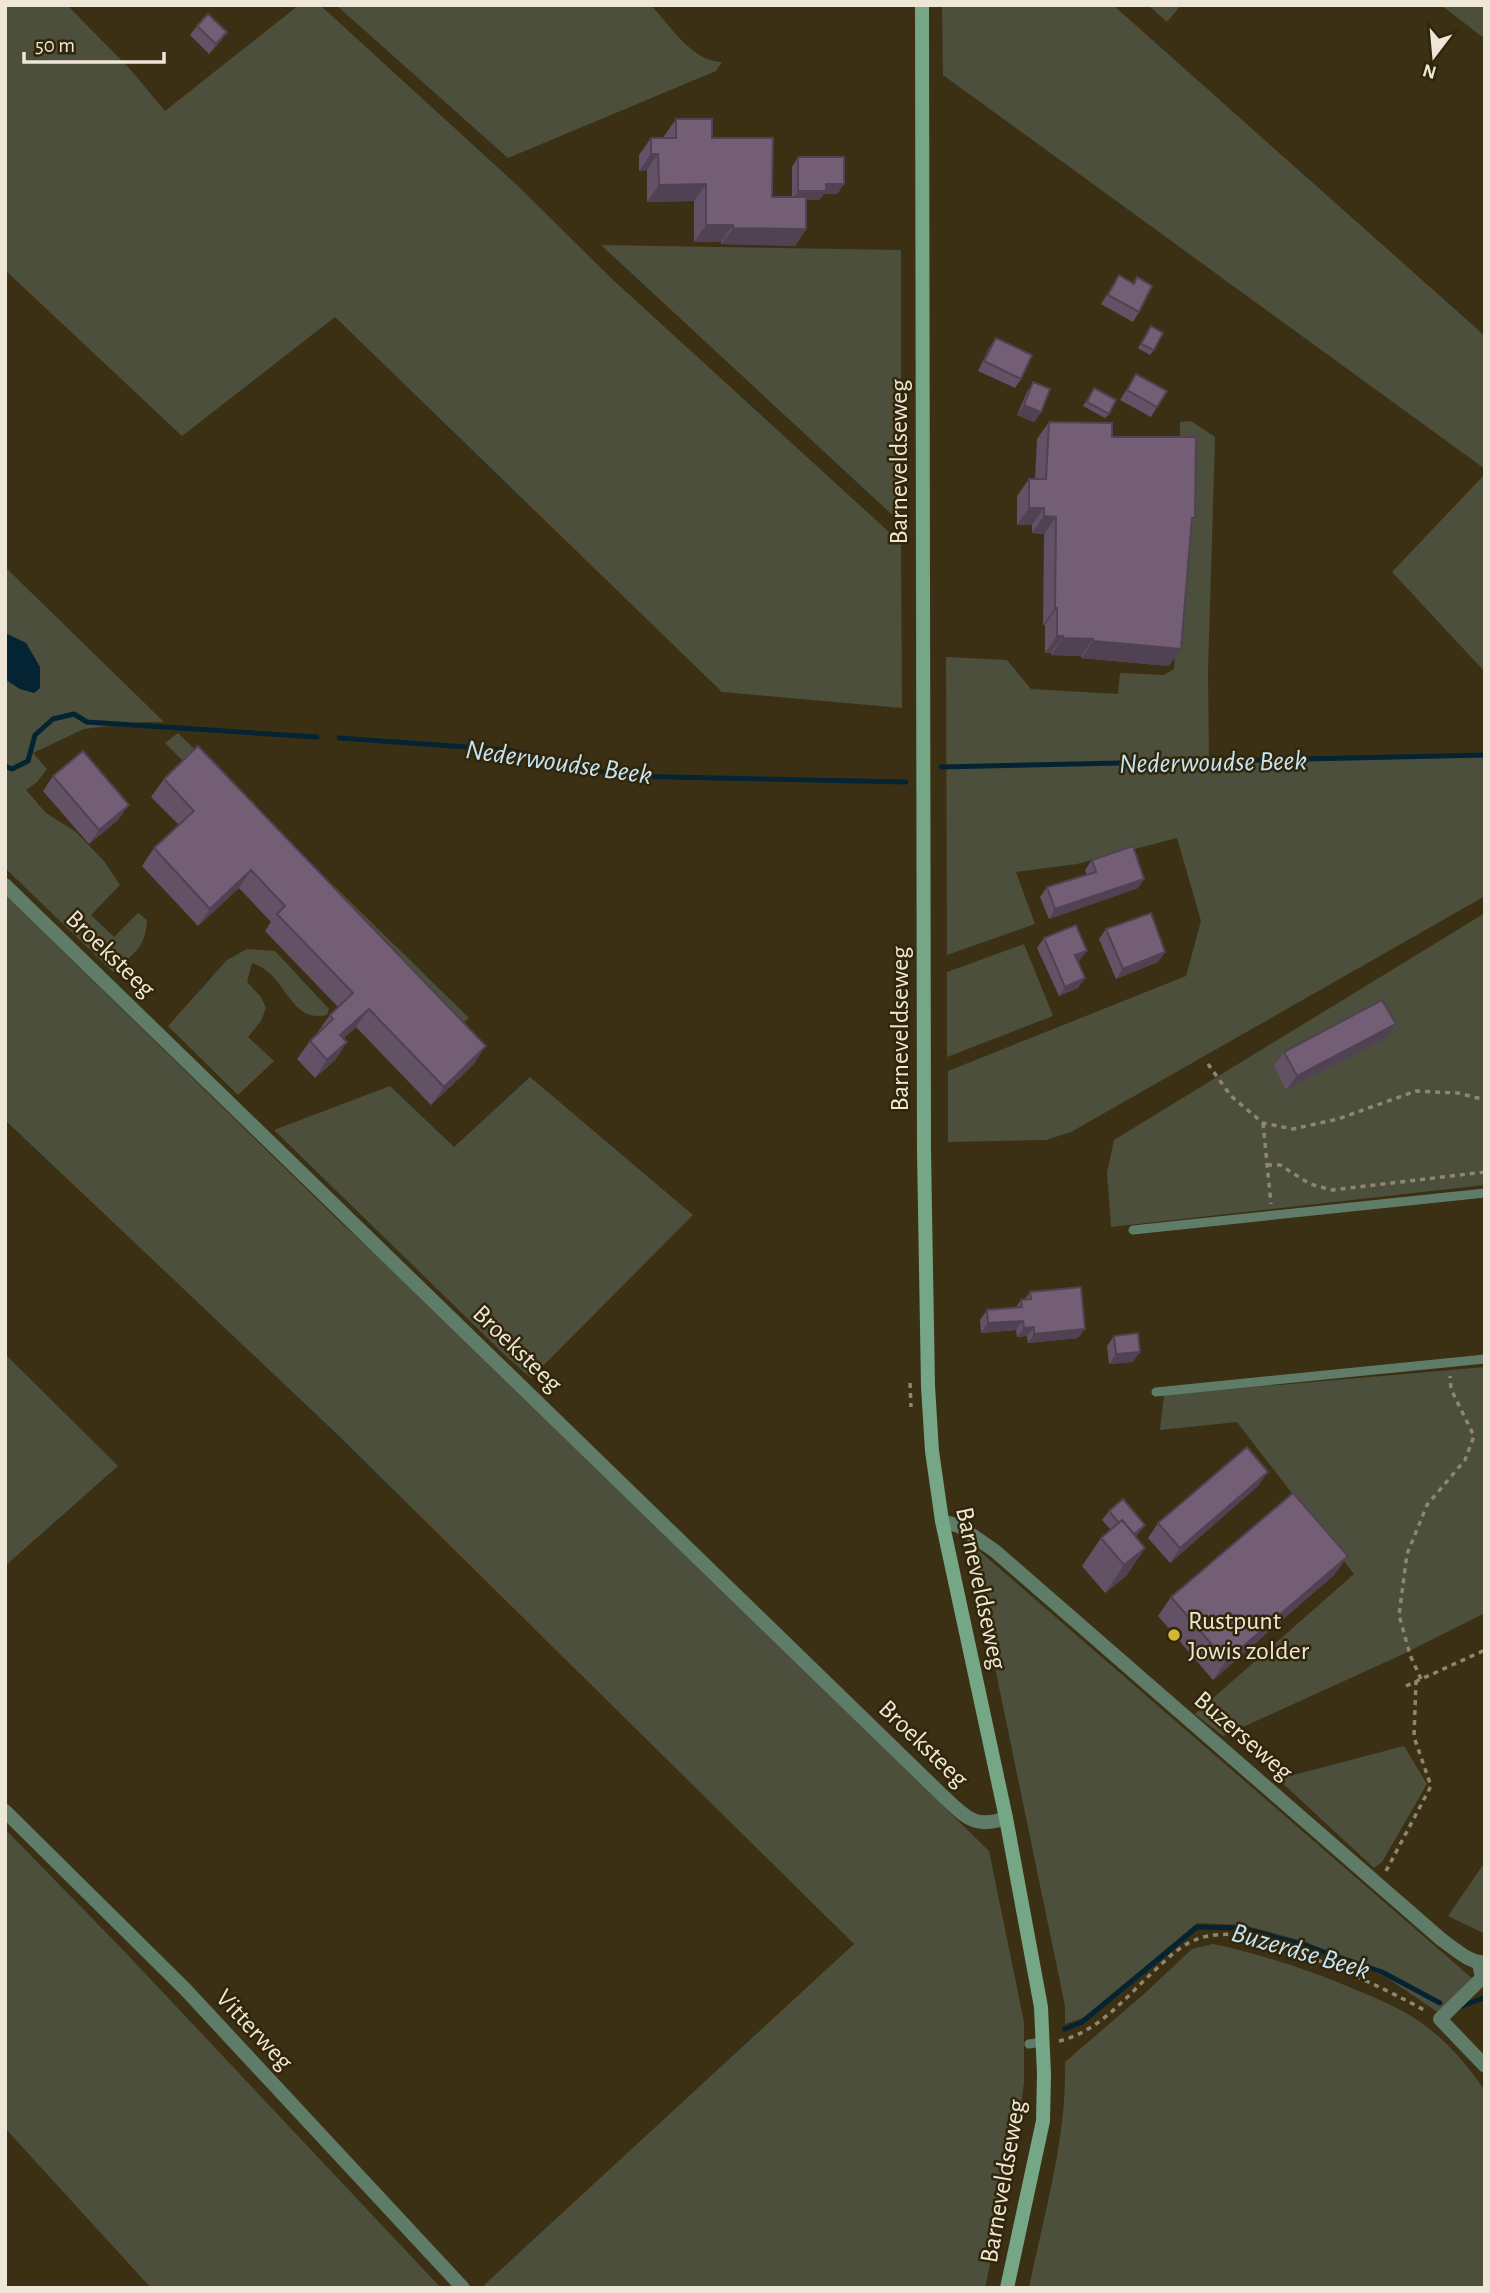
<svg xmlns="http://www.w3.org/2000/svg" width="1490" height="2293" viewBox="0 0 1490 2293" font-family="'Alegreya Sans',sans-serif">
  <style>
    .green { fill: #4c4f3c }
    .water { fill: #052433 }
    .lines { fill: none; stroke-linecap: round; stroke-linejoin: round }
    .stream { stroke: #052433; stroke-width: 5 }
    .path { stroke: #8f866f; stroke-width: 3.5; stroke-dasharray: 5 5; stroke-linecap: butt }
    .lane { stroke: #5e7c67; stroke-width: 9 }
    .street { stroke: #5e7c67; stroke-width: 14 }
    .secondary { stroke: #75a685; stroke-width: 14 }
    .wall { fill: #635165 }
    .shaded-wall { fill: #504252 }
    .building { fill: #735e75; stroke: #504252; stroke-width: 2 }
    .poi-dot { fill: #d3b635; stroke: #31260a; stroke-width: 2.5 }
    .labels { text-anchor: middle; stroke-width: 5; stroke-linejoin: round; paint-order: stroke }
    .street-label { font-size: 26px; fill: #eee7d7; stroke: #31260a }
    .poi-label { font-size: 26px; fill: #eee7d7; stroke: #31260a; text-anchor: start }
    .water-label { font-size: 28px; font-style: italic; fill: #c3e5f9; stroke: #31260a }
  </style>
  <rect width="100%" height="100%" fill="#3b3014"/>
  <g class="green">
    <polygon points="5,5 67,5 129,68 165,111 299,5 320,5 520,188 611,278 901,543 902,708 722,692 335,317 182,436 5,270"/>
    <path d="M 336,5 L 651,5 C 669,25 694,63 722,62 L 716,71 L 508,158 Z"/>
    <polygon points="942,5 1113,5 1485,336 1485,469 943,75"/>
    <polygon points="1148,5 1181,5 1167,22"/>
    <polygon points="1441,5 1485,5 1485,39"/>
    <polygon points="601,245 901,250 901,523"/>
    <polygon points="1191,421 1215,437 1208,672 1209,763 1485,757 1485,896 1071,1132 1046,1140 948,1142 948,1071 1186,976 1201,921 1177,838 1077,864 1016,872 1035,924 947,955 946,657 1007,660 1031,689 1118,694 1120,673 1164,675 1174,669 1187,450 1180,439 1180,422"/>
    <polygon points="1485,474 1485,672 1392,572"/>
    <path d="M 5,567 L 164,722 L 143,722 L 84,729 L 33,753 L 47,769 L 37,782 L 26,790 L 46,813 L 76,832 L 104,861 L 120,885 L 91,915 L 114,937 L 138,913 L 147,920 C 146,948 132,955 113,972 L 5,868 L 5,679 L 20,689 L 40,688 L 40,667 L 26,643 L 5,633 Z"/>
    <polygon points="178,733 469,1018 453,1031 165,743"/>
    <polygon points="5,895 336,1218 413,1289 989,1851 1024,2022 1024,2082 1018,2132 985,2288 481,2288 854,1944 338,1435 5,1120"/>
    <polygon points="1485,913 1485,1185 1111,1227 1107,1172 1114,1140"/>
    <polygon points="1024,944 1053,1016 947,1057 947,972"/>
    <path d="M 247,949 L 275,951 L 329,1009 L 327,1015 C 294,1022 289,989 267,971 C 263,968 257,965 252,963 L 247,982 L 261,997 L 266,1008 L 261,1021 L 248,1037 L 274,1061 L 238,1095 L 168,1026 L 227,960 Z"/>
    <polygon points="530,1077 693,1215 531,1378 508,1358 274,1130 390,1086 454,1147"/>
    <polygon points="5,1354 118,1466 5,1566"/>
    <polygon points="1485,1367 1485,1613 1399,1656 1223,1736 1195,1714 1354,1574 1237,1422 1160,1430 1164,1395"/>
    <polygon points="969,1542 1474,1980 1439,2013 1386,1977 1306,1942 1243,1925 1197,1923 1086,2017 1065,2024 1065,2006"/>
    <polygon points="1404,1746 1427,1784 1382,1862 1374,1868 1278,1779"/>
    <polygon points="5,1829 124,1951 441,2288 151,2288 5,2128"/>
    <polygon points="1485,1862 1485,1934 1448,1916"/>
    <path d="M 1213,1944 C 1264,1955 1313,1971 1361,1992 C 1381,2000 1401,2009 1419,2021 C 1445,2039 1467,2064 1485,2091 L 1485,2288 L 1029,2288 C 1044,2214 1067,2138 1065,2062 L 1145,1993 L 1192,1949 Z"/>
  </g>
  <polygon class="water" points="5,633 26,643 40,667 40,688 34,693 20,689 5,679"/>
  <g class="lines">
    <g class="stream">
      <polyline points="339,738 508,750 621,776 906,782"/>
      <polyline points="5,766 12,769 28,761 35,735 53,719 74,714 87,722 317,737"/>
      <polyline points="941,767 1485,755"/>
      <polyline points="1459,2007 1484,1998"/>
      <polyline points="1065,2029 1082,2022 1197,1927 1241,1928 1304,1945 1382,1972 1440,2003"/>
    </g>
    <g class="path">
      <polyline points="1208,1064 1231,1096 1263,1123 1293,1129 1338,1119 1416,1091 1458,1093 1485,1100"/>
      <polyline points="1263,1123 1271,1204"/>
      <polyline points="1267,1165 1280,1165 1310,1184 1332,1190 1485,1172"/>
      <polyline points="910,1383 911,1407"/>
      <polyline points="1421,1679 1410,1655 1399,1615 1407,1554 1427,1505 1465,1460 1474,1436 1451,1389 1450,1376"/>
      <polyline points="1406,1686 1485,1650"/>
      <polyline points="1386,1871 1431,1786 1414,1737 1416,1681"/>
      <path d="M 1059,2041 C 1098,2032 1124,1999 1153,1972 C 1166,1960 1178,1947 1195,1940 C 1208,1934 1229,1933 1243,1936 C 1300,1949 1375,1983 1426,2011"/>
    </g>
    <g class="lane">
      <polyline points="1133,1230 1485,1193"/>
      <polyline points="1156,1392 1485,1359"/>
      <polyline points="1029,2044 1042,2042"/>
    </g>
    <g class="street">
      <path d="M 5,885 L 945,1798 C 967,1818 975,1829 1006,1818"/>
      <path d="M 942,1521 L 959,1526 L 995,1551 L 1442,1940 C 1454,1948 1470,1964 1485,1962"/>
      <polyline points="5,1811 185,1989 463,2288"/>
      <polyline points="1479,1963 1482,1978 1440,2019 1485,2066"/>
    </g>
    <polyline class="secondary" points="922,5 924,1151 928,1386 932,1451 942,1521 1006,1818 1041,2007 1044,2074 1043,2121 1007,2288"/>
  </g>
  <g class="wall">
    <polygon points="197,26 221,41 209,54 190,35"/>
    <polygon points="676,119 712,138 772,197 792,197 792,167 798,157 844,184 837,194 824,194 819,200 806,200 806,229 795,246 721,244 721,242 694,242 694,201 647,202 647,170 639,171 639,155 651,138 664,138 664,136"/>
    <polygon points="1119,275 1133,283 1137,277 1139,312 1133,322 1101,304"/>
    <polygon points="1151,326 1154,350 1150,355 1138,348"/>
    <polygon points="996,338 1021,379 1015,388 978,371 989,348"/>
    <polygon points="1136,374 1157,407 1151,417 1120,400"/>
    <polygon points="1033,382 1041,412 1034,422 1017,415 1027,392"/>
    <polygon points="1094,388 1109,414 1105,418 1083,406"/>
    <polygon points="1049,422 1112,437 1195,518 1192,522 1169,666 1081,658 1081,656 1051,655 1051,653 1045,653 1045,625 1043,625 1044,534 1032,533 1032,525 1017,525 1017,496 1029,479 1035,479 1037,439"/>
    <polygon points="53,776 119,819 89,844 43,791"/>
    <polygon points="164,779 474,1064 431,1105 356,1027 344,1038 347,1042 335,1060 315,1078 297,1059 310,1041 318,1033 317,1033 330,1015 338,1007 265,931 271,922 239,888 198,926 142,866 154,848 179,825 151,797"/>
    <polygon points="1092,860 1144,879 1138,888 1049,919 1040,897 1047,887 1087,875 1085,870"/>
    <polygon points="1106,929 1165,952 1158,962 1116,979 1099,939"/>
    <polygon points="1044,938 1080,960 1078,961 1078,988 1059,996 1037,948"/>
    <polygon points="1386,1038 1286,1090 1274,1066 1284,1052"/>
    <polygon points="1030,1292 1078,1338 1028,1343 1027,1336 1017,1337 1016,1330 981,1333 980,1320 987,1310 1016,1307 1021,1300 1025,1299"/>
    <polygon points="1114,1336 1133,1362 1109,1364 1107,1346"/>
    <polygon points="1258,1486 1170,1563 1148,1538 1158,1523"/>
    <polygon points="1109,1511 1145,1525 1136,1536 1145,1548 1126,1576 1105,1593 1082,1566 1101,1538 1111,1530 1102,1520"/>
    <polygon points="1348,1556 1334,1575 1213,1680 1158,1616 1171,1597"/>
  </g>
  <g class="shaded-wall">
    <polygon points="227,32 221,41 209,54 216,44"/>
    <polygon points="651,154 658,154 647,170 639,171"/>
    <polygon points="706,184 694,201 647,202 659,185"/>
    <polygon points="826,184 844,184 837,194 824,194 819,200 792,200 798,191"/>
    <polygon points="706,225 733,225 721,242 694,242"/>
    <polygon points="733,228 806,229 795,246 721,244"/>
    <polygon points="1024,405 1041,412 1034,422 1017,415"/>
    <polygon points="1029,508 1044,508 1032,525 1017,525"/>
    <polygon points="1044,516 1056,517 1044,534 1032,533"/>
    <polygon points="1055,608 1057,608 1045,625 1043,625"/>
    <polygon points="1057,636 1063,636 1051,653 1045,653"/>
    <polygon points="1063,638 1093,639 1081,656 1051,655"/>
    <polygon points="1093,641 1181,649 1169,666 1081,658"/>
    <polygon points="129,805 119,819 89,844 99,830"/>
    <polygon points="251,870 239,888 198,926 210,909"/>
    <polygon points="1144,879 1138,888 1049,919 1055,909"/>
    <polygon points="1087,951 1080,960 1069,965 1075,955"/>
    <polygon points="1165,952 1158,962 1116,979 1123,969"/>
    <polygon points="1085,978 1078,988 1059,996 1065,987"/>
    <polygon points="369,1009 356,1027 328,1052 340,1035"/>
    <polygon points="1396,1024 1386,1038 1286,1090 1297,1076"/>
    <polygon points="347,1042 335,1060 315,1078 327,1060"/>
    <polygon points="486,1046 474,1064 431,1105 444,1087"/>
    <polygon points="1023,1321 1016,1330 981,1333 988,1323"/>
    <polygon points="1034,1327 1027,1336 1017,1337 1024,1328"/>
    <polygon points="1085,1329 1078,1338 1028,1343 1034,1334"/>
    <polygon points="1140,1352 1133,1362 1109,1364 1116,1354"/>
    <polygon points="1268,1472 1258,1486 1170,1563 1180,1548"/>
    <polygon points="1145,1525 1138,1534 1124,1546 1131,1536"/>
    <polygon points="1145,1548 1126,1576 1105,1593 1124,1565"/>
    <polygon points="1348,1556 1334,1575 1213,1680 1226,1661"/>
  </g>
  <g class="building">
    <polygon points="208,14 227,32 216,44 197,26"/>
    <polygon points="676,119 712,119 712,138 773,138 772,197 806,197 806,229 733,228 733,225 706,225 706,184 659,185 658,154 651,154 651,138 676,138"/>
    <polygon points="798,157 844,157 844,184 826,184 826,191 798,191"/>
    <polygon points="1119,275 1134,284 1137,277 1152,286 1139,312 1108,295"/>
    <polygon points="1151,326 1163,333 1154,350 1141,344"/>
    <polygon points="996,338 1032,355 1021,379 984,361"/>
    <polygon points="1136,374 1167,391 1157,407 1127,390"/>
    <polygon points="1033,382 1050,389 1041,412 1024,405"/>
    <polygon points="1094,388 1116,400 1109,414 1087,402"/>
    <polygon points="1049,422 1112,423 1112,437 1196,437 1195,518 1192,518 1181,649 1093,641 1093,639 1063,638 1063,636 1057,636 1057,608 1055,608 1056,517 1044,516 1044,508 1029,508 1029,479 1046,479"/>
    <polygon points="198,746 486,1046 444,1087 369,1009 340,1035 347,1042 327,1060 310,1041 333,1019 330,1015 353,993 277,914 285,906 251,870 210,909 154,848 194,811 164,779"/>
    <polygon points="83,751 129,805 99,830 53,776"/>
    <polygon points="1133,846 1144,879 1055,909 1047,887 1096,872 1092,860"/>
    <polygon points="1151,913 1165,952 1123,969 1106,929"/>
    <polygon points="1076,925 1087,951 1075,955 1085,978 1065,987 1044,938"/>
    <polygon points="1382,1000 1396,1024 1297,1076 1284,1052"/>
    <polygon points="1081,1287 1085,1329 1034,1334 1034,1327 1024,1328 1023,1321 988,1323 987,1310 1022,1307 1021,1300 1031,1299 1030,1292"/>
    <polygon points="1138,1333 1140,1352 1116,1354 1114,1336"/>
    <polygon points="1247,1447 1268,1472 1180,1548 1158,1523"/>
    <polygon points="1293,1493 1348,1556 1226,1661 1171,1597"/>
    <polygon points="1123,1499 1145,1525 1134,1534 1122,1520 1119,1523 1109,1511"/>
    <polygon points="1122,1520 1145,1548 1124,1565 1101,1538"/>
  </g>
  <circle class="poi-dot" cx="1174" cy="1635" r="7"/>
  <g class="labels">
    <g class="street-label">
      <text transform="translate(898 462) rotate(-90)" y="9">Barneveldseweg</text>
      <text transform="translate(111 953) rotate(44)" y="9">Broeksteeg</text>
      <text transform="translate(899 1029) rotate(-90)" y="9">Barneveldseweg</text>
      <text transform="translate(518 1348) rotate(44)" y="9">Broeksteeg</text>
      <text transform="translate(982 1588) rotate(78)" y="9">Barneveldseweg</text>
      <text transform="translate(1244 1735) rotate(41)" y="9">Buzerseweg</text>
      <text transform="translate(924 1743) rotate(44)" y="9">Broeksteeg</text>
      <text transform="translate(255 2029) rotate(47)" y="9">Vitterweg</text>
      <text transform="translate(1002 2181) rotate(-80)" y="9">Barneveldseweg</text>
    </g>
    <g class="poi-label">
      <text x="1188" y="1629">Rustpunt<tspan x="1188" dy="30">Jowis zolder</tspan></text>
    </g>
    <g class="water-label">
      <text transform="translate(559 761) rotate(8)" y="10">Nederwoudse Beek</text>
      <text transform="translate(1213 761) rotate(-1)" y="10">Nederwoudse Beek</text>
      <text transform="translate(1301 1950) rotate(16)" y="10">Buzerdse Beek</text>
    </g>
  </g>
  <rect width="1490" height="2293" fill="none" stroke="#eee7d7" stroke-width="14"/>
  <g transform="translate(1434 56) rotate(196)" stroke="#31260a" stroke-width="5" paint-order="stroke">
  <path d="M0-5L12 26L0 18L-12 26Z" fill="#eee7d7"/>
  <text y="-10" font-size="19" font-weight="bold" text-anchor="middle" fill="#eee7d7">N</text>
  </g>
  <path d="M24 52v10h140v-10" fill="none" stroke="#eee7d7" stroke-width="3.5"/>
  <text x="35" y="52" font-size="21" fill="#eee7d7" stroke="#31260a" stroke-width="5" paint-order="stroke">50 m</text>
</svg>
